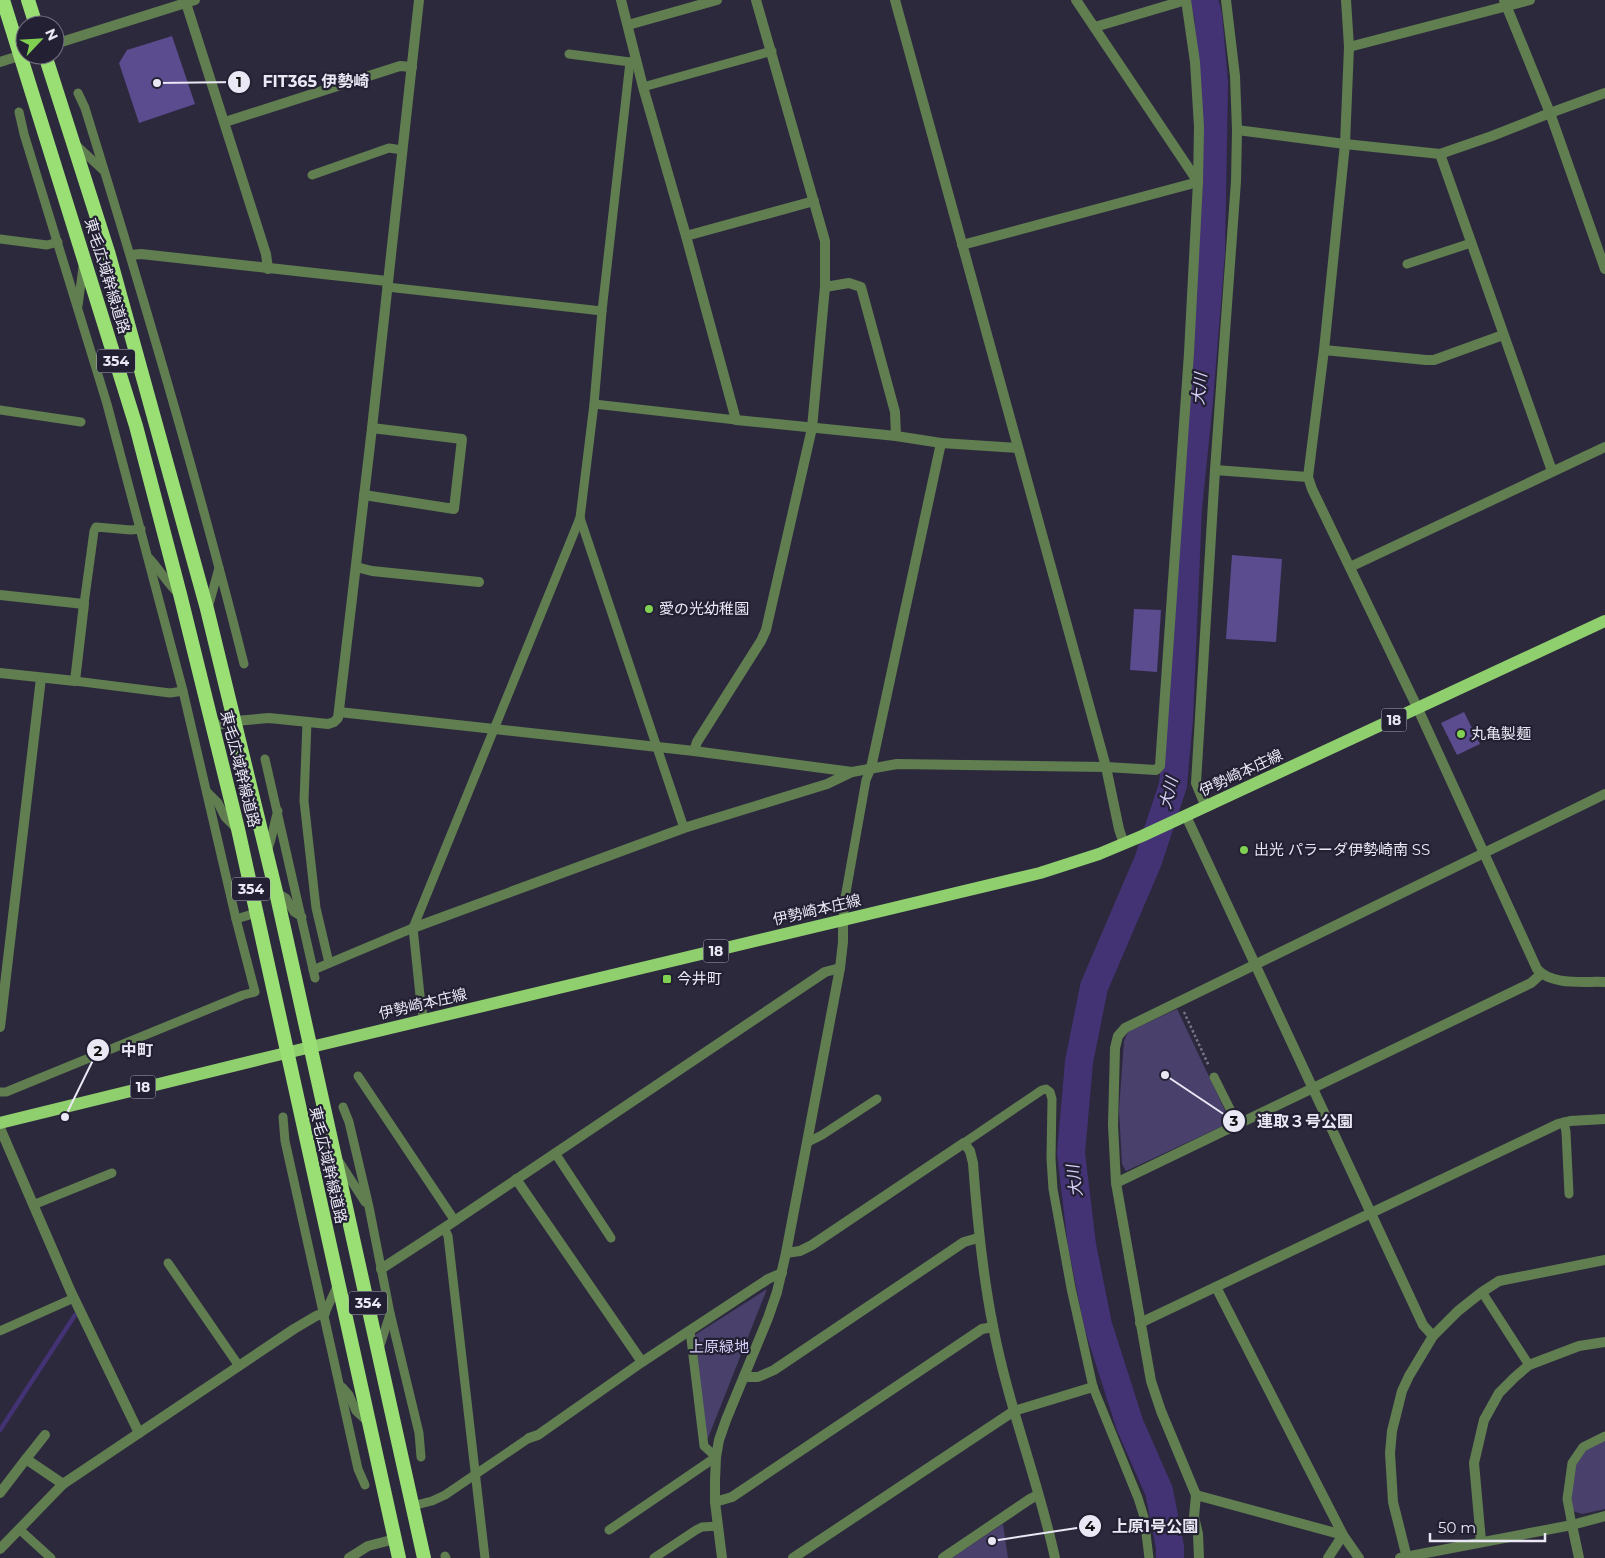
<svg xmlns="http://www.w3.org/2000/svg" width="1605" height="1558" viewBox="0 0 1605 1558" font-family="Montserrat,'Noto Sans JP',sans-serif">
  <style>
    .green { fill: #49406b }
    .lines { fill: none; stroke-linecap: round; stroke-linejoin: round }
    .stream { stroke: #433274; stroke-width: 4.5 }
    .river { stroke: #433274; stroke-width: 28 }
    .building { fill: #5b4b8f }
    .path { stroke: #777485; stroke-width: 2.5; stroke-dasharray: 2.5 2.5; stroke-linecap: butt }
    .service { stroke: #607e50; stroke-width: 9 }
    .minor { stroke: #607e50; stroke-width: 10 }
    .tertiary { stroke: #607e50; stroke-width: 10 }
    .primary { stroke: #90cf6e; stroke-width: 12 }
    .trunk { stroke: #9adf74; stroke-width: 14 }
    .poi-dot { fill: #80d051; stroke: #232033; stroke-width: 2 }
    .labels { text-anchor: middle; stroke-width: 4.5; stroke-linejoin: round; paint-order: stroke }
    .shield { fill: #232033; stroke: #aeacbb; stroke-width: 1 }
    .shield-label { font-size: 14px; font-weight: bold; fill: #eae8f5 }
    .street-label { font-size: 15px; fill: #eae8f5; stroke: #232033 }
    .poi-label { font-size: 15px; fill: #eae8f5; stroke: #232033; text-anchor: start }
    .park-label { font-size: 15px; fill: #d7d1f9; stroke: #232033 }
    .water-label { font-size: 16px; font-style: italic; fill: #d9d3fc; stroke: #232033 }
    .leader { fill: none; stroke: #eae8f5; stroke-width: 2 }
    .callout-dot { fill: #eae8f5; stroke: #232033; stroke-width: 2 }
    .mark-label { font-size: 15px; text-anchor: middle; font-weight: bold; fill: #111 }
    .callout-label { font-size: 16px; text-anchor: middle; font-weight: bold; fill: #eae8f5; stroke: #232033; stroke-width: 4.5; stroke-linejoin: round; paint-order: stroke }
  </style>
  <rect width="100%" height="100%" fill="#2d293d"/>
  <g class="green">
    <polygon points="1177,1009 1230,1121 1229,1123 1126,1171 1122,1164 1119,1110 1124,1041 1128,1032"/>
    <polygon points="767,1289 708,1438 705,1434 695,1335"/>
    <path d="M 1605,1441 L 1605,1509 L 1582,1514 L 1573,1511 C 1569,1493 1571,1466 1583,1452 C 1588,1447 1598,1443 1605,1441 Z"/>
    <polygon points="1003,1524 1008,1558 952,1558"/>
  </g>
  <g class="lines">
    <polyline class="stream" points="0,1430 75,1315"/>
    <polyline class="river" points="1170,1558 1170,1547 1159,1491 1130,1425 1098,1325 1082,1245 1071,1153 1079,1062 1094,987 1148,861 1173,785 1179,719 1188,508 1199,401 1211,252 1214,82 1208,15 1204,0"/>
  </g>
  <g class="building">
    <polygon points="172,36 195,104 139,123 119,63 127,50"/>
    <polygon points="1232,555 1282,559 1276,642 1226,639"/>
    <polygon points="1134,609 1161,610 1157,672 1130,670"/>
    <polygon points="1464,712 1480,744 1457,755 1441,723"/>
  </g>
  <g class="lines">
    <polyline class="path" points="1184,1012 1209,1066"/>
    <g class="service">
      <polyline points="569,54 630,62"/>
      <polyline points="643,87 772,51"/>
      <path d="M 78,93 L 85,108 C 142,292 197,477 244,664"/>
      <polyline points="75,144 104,171"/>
      <polyline points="312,175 389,148 402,150"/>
      <polyline points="0,239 47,245 58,242"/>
      <polyline points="1407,264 1471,243"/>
      <polyline points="387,287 602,311"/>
      <polyline points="78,306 83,267"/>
      <polyline points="594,404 736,420"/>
      <polyline points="0,410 81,422"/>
      <polyline points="580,518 684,828"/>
      <path d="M 149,558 C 161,571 166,582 179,594"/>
      <polyline points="84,604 94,531 96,527 131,530 141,529"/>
      <polyline points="208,608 219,568"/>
      <polyline points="75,681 170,693 183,691"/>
      <polyline points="307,722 304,801 316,908 329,963"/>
      <polyline points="265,759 315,978"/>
      <polyline points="207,792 218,803 225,817 237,829"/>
      <path d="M 267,851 C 273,838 273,825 278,811"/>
      <polyline points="276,892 286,898 294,912 302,917"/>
      <polyline points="236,919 256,913"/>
      <polyline points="843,921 845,898 866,780 871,768"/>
      <polyline points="313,970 413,928"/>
      <polyline points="424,1020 421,1005 413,928 580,518 594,404 602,311 630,62 635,59"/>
      <polyline points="358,1076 455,1221"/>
      <polyline points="1214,1077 1238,1125"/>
      <polyline points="0,1092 6,1092 243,995 255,992 236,919 183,691 107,404 24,134 19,112"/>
      <polyline points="343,1107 349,1122 369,1207 390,1313 419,1433 421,1457"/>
      <polyline points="283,1117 285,1141 358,1469 365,1485"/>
      <polyline points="1564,1122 1566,1132 1569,1194"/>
      <polyline points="808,1142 822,1135 877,1099"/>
      <polyline points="964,1143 1042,1090 1046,1089 1050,1092 1052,1099 1051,1159 1053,1189 1071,1288 1093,1387 1138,1498 1144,1517 1149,1558"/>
      <polyline points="555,1153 611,1238"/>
      <polyline points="340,1163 365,1202"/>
      <polyline points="33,1205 112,1173"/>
      <polyline points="444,1228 448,1236 485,1558"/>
      <polyline points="168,1263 239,1366"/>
      <polyline points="1482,1292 1529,1365"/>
      <polyline points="325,1313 338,1284"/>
      <polyline points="0,1331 74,1298"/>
      <polyline points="379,1349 390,1314"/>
      <polyline points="342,1387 349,1395 356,1411 368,1422"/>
      <polyline points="412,1506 432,1501 445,1495 529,1438"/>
      <polyline points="1572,1525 1567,1499 1572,1463 1583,1447 1605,1436"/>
      <polyline points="19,1529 51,1558"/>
      <polyline points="609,1530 716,1457 704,1446 690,1331"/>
      <polyline points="445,1556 446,1558"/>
      <polyline points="654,1558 696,1530 702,1527 718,1526"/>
    </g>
    <g class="minor">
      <polyline points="185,0 266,254 268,269"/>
      <polyline points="621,0 643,87 686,236 736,420 896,436 941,443 1018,448"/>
      <polyline points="895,0 1106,767 1119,829 1124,844"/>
      <polyline points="1226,0 1235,76 1237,130 1236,181 1215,470 1308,477"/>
      <polyline points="1504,0 1550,113 1605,269"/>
      <polyline points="628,25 717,0"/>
      <polyline points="1095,27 1186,0"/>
      <polyline points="55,44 195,0"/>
      <polyline points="1349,47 1530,0"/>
      <polyline points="225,122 400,66 412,67"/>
      <polyline points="1237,130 1345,144 1440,154 1492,136 1550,113 1605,93"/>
      <polyline points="1440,154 1552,471"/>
      <polyline points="686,236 814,201"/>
      <polyline points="962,245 1198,182 1076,0"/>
      <polyline points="131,255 141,254 387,281"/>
      <polyline points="825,287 849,283 861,287 895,412 896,436"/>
      <polyline points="1324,350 1426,360 1434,360 1503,335"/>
      <polyline points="364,495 454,509 462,439 372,428"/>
      <polyline points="356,567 372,571 479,582"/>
      <polyline points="1350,567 1605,447"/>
      <polyline points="0,595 84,604 75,681 0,673"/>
      <polyline points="339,712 694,751 852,772"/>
      <polyline points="213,726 235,721 269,718 328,724 334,722 338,718 372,428 419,0"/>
      <polyline points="694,751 697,742 761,641 766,630 812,428 825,287 825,241 756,0"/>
      <polyline points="871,768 941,443"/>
      <polyline points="1206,807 1196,783 1215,470"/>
      <polyline points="1186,816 1423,1325 1433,1336"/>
      <polyline points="413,928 684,828 827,784 852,772 897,764 1106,767 1156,770 1160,766 1189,353 1198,182 1199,127 1195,62 1186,0"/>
      <polyline points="0,1027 41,678"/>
      <polyline points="0,1128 71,1292 139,1433"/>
      <polyline points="516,1179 642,1362"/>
      <polyline points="1116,1183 1531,983 1541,974"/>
      <path d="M 786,1253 L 800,1251 L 812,1245 L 964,1143 L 970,1151 L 973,1163 C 977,1218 982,1272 993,1326 C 1008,1405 1038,1480 1055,1558"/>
      <polyline points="381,1269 444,1228 825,972 840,968"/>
      <polyline points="1216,1287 1343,1535 1359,1558"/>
      <polyline points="1140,1323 1558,1124 1570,1121 1605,1119"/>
      <polyline points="744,1377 758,1377 774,1370 964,1242 978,1238"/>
      <polyline points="529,1438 538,1435 642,1362 768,1279 782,1273"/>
      <polyline points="26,1459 45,1435"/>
      <polyline points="0,1493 26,1459 63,1484"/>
      <polyline points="1196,1495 1343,1535 1328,1558"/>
      <polyline points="715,1502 732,1497 982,1329 993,1327"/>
      <polyline points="1572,1525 1579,1558"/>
      <polyline points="1481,1541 1474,1463 1484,1420 1499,1393 1515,1377 1529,1365 1579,1346 1605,1342"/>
      <polyline points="0,1549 63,1484 294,1329 316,1316 325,1313"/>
      <polyline points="349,1558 368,1546 395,1539"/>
      <polyline points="793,1558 1014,1411 1093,1387"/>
      <polyline points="943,1558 1030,1499 1038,1495"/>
      <polyline points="1199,1558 1198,1534 1194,1517 1196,1495 1161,1411 1151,1381 1116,1183 1113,1125 1115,1048 1118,1036 1125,1028 1605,794"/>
      <polyline points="1400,1558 1572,1525 1605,1516"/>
      <polyline points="1407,1558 1393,1502 1390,1453 1392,1431 1402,1391 1409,1376 1433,1336 1458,1311 1482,1292 1499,1281 1605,1260"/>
    </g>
    <g class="tertiary">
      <path d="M 1346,0 L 1349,47 L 1345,144 L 1324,350 L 1308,477 L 1312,489 L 1418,709 L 1537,969 C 1552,986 1584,981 1605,982"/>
      <polyline points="0,62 25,54"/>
      <polyline points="722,1558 715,1502 715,1480 716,1457 719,1440 726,1420 768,1318 777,1292 786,1253 840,968 843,942 843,921"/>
    </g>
    <polyline class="primary" points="0,1123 265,1058 1040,873 1099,854 1142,836 1605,621"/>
    <g class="trunk">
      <polyline points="3,0 136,426 180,594 238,829 399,1558"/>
      <polyline points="28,0 36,25"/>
      <polyline points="45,55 109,255 207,609 276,892 424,1558"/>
    </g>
  </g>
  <g class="poi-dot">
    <circle cx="649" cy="609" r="5"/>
    <circle cx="1461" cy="734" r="5"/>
    <circle cx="1244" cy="850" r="5"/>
    <rect x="662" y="974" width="10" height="10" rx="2.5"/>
  </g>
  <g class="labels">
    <g class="shield">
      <rect x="97" y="349.5" width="38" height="23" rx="4"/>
      <rect x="1381.5" y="708.5" width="25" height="23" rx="4"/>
      <rect x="232" y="877.5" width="38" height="23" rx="4"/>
      <rect x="703.5" y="939.5" width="25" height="23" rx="4"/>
      <rect x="130.5" y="1075.5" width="25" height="23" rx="4"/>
      <rect x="349" y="1291.5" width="38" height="23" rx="4"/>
    </g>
    <g class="shield-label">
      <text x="116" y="366">354</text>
      <text x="1394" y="725">18</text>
      <text x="251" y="894">354</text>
      <text x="716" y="956">18</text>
      <text x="143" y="1092">18</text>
      <text x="368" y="1308">354</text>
    </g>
    <g class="street-label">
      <text transform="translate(107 276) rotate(73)" y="5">東毛広域幹線道路</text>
      <text transform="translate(240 769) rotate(76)" y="5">東毛広域幹線道路</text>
      <text transform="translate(1241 773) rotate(-25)" y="5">伊勢崎本庄線</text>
      <text transform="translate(817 910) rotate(-13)" y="5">伊勢崎本庄線</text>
      <text transform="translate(423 1004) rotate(-13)" y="5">伊勢崎本庄線</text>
      <text transform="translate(328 1165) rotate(77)" y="5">東毛広域幹線道路</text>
    </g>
    <g class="poi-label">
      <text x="659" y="614">愛の光幼稚園</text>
      <text x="1471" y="739">丸亀製麺</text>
      <text x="1254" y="855">出光 パラーダ伊勢崎南 SS</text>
      <text x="677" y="984">今井町</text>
    </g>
    <g class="park-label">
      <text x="719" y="1352">上原緑地</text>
    </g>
    <g class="water-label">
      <text transform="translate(1199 389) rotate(-85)" y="6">大川</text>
      <text transform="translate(1168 793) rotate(-76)" y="6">大川</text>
      <text transform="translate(1074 1181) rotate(-97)" y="6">大川</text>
    </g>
  </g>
  <path class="leader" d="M157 83L239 82M65 1117L98 1050M1165 1075L1234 1121M992 1541L1090 1526"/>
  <g class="callout-dot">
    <circle cx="157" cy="83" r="5"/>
    <circle cx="65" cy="1117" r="5"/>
    <circle cx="1165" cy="1075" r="5"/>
    <circle cx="992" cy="1541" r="5"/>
    <circle cx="239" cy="82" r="12"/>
    <circle cx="98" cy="1050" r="12"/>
    <circle cx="1234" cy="1121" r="12"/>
    <circle cx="1090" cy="1526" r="12"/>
  </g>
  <g class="mark-label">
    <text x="239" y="87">1</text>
    <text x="98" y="1056">2</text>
    <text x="1234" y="1126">3</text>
    <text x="1090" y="1531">4</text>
  </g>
  <g class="callout-label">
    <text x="316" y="87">FIT365 伊勢崎</text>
    <text x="137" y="1056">中町</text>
    <text x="1305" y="1127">連取３号公園</text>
    <text x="1155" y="1532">上原1号公園</text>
  </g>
  <g transform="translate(40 40) rotate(65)"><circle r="24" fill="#232033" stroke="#737081"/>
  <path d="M0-4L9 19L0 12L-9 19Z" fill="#80d051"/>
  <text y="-8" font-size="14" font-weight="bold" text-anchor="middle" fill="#eae8f5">N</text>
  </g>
  <path d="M1430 1533v8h115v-8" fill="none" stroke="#eae8f5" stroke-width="2.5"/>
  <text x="1438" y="1533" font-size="15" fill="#eae8f5" stroke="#232033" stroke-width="4" paint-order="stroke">50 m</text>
</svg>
